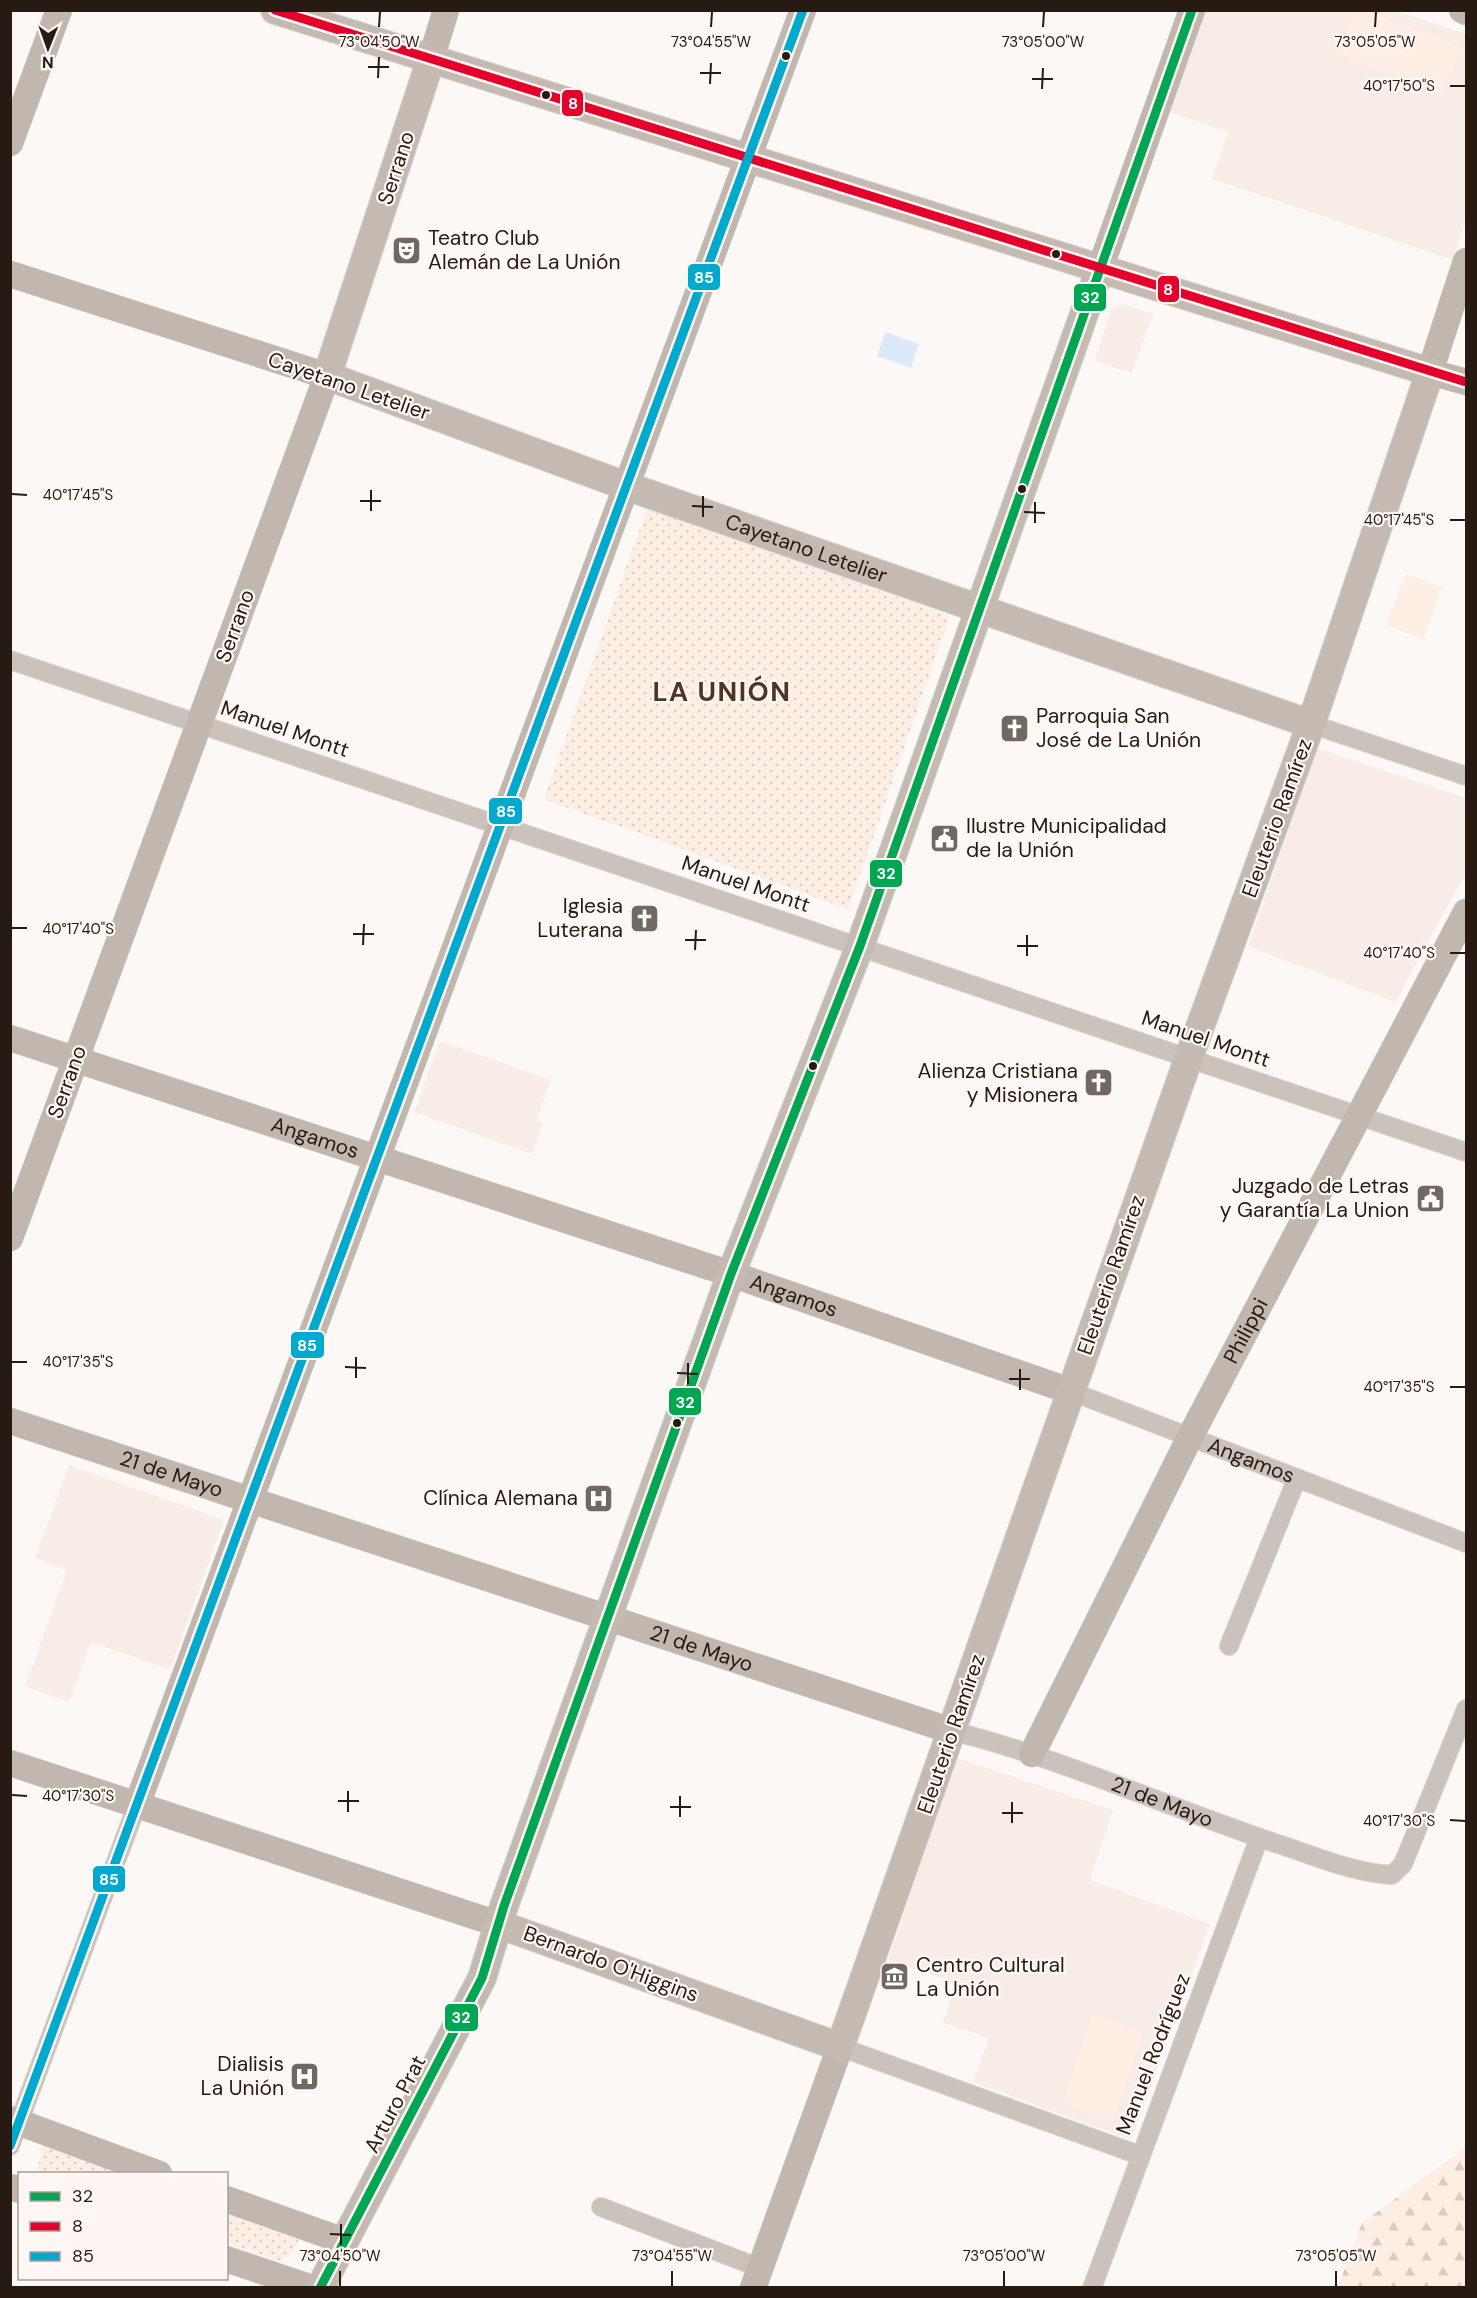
<svg xmlns="http://www.w3.org/2000/svg" width="1477" height="2298" viewBox="0 0 1477 2298" font-family="'DM Sans',sans-serif">
  <style>
    .built { fill: #f8ede6 }
    .green { fill: #fdeee4 }
    .forest { fill: url(#forest-firs) }
    .park { fill: url(#park-dots) }
    .water { fill: #dce9f9 }
    .lines { fill: none; stroke-linecap: round; stroke-linejoin: round }
    .street-casing { stroke: #d8d4d2; stroke-width: 20 }
    .secondary-casing { stroke: #d8d4d2; stroke-width: 27 }
    .primary-casing { stroke: #d8d4d2; stroke-width: 30 }
    .street { stroke: #cbc2bb; stroke-width: 18 }
    .secondary { stroke: #c1b7af; stroke-width: 26 }
    .primary { stroke: #c4bab2; stroke-width: 28 }
    .bus-1-casing { stroke: #fef7f3; stroke-width: 14 }
    .bus-2-casing { stroke: #fef7f3; stroke-width: 14 }
    .bus-3-casing { stroke: #fef7f3; stroke-width: 14 }
    .bus-1 { stroke: #00a651; stroke-width: 9 }
    .bus-2 { stroke: #e4002b; stroke-width: 9 }
    .bus-3 { stroke: #00a9ce; stroke-width: 9 }
    .ticks { fill: none; stroke: #261a12; stroke-width: 2 }
    .bus-dot { fill: #261a12; stroke: #fef7f3; stroke-width: 2 }
    .labels { text-anchor: middle; stroke-width: 4.5; stroke-linejoin: round; paint-order: stroke }
    .street-label { font-size: 21px; fill: #261a12; stroke: #fef7f3 }
    .poi-label { font-size: 21px; fill: #261a12; stroke: #fef7f3; text-anchor: end }
    .district-label { font-size: 27px; font-weight: bold; letter-spacing: 1.5px; fill: #503622; stroke: #fef7f3 }
    .ticks-label { font-size: 15px; text-anchor: middle; fill: #261a12; stroke: #fef7f3; stroke-width: 4.5; stroke-linejoin: round; paint-order: stroke }
    .line-badge { stroke: #fef7f3; stroke-width: 2 }
    .badge-label { font-size: 16px; text-anchor: middle; font-weight: bold; fill: #fff }
  </style>
  <defs>
    <pattern id="forest-firs" width="22" height="20" patternUnits="userSpaceOnUse" patternTransform="scale(1.5)"><rect width="22" height="20" fill="#fdeee4"/><path d="M5 1l3.5 6h-7zM16 11l3.5 6h-7z" fill="#d9ccc3"/></pattern>
    <pattern id="park-dots" width="8" height="8" patternUnits="userSpaceOnUse" patternTransform="scale(1.5)"><rect width="8" height="8" fill="#fdeee4"/><path d="M2 2h.1M6 6h.1" fill="none" stroke="#d9ccc3" stroke-width="1.8" stroke-linecap="round"/></pattern>
  </defs>
  <rect width="100%" height="100%" fill="#fbf8f6"/>
  <g class="built">
    <polygon points="1197,11 1396,11 1466,34 1466,219 1453,260 1212,179 1228,132 1164,110"/>
    <polygon points="1122,304 1153,314 1132,373 1095,361 1111,309"/>
    <polygon points="1317,748 1466,798 1466,873 1395,1002 1248,946"/>
    <polygon points="440,1041 551,1080 536,1121 543,1123 532,1154 414,1112"/>
    <polygon points="69,1465 224,1520 170,1670 91,1642 69,1702 25,1686 67,1570 35,1558"/>
    <polygon points="957,1758 1113,1810 1090,1880 1210,1924 1131,2140 973,2082 989,2038 943,2023 956,1983 888,1960"/>
  </g>
  <g class="green">
    <polygon points="1354,11 1365,11 1461,47 1443,94 1338,54"/>
    <polygon points="1406,574 1442,588 1423,639 1386,625"/>
    <polygon points="1092,2015 1144,2033 1113,2122 1061,2103"/>
  </g>
  <polygon class="forest" points="1466,2147 1466,2287 1338,2287 1362,2223"/>
  <g class="park">
    <polygon points="647,509 950,616 848,909 544,799"/>
    <polygon points="52,2141 144,2173 37,2173 42,2148"/>
    <path d="M 227,2204 L 299,2233 C 299,2247 292,2254 279,2261 L 227,2243 Z"/>
  </g>
  <polygon class="water" points="885,332 919,344 911,368 877,356"/>
  <g class="lines">
    <defs>
      <g id="street">
        <polyline points="10,660 1466,1152"/>
        <polyline points="1311,724 1466,776"/>
        <path id="s1" d="M 1070,1391 L 1466,1543"/>
        <polyline points="1229,1646 1297,1478"/>
        <path id="s2" d="M 952,1731 C 1064,1759 1169,1808 1278,1844 C 1315,1856 1353,1873 1392,1875 L 1403,1864 L 1466,1709"/>
        <polyline points="840,2047 1139,2155"/>
        <polyline points="10,2146 137,1805"/>
        <polyline points="601,2207 760,2268"/>
        <polyline points="1092,2288 1259,1838"/>
      </g>
      <g id="secondary">
        <polyline points="1462,10 1466,12"/>
        <polyline points="431,59 446,10"/>
        <polyline points="10,143 59,10"/>
        <polyline points="1466,261 1430,372 1466,382"/>
        <polyline points="1100,269 1192,10"/>
        <polyline points="10,274 327,376 10,1238"/>
        <path id="s3" d="M 10,1038 L 731,1274 L 1070,1391"/>
        <path id="s4" d="M 10,1421 L 952,1731"/>
        <path id="s5" d="M 1032,1754 L 1190,1437 L 1466,912"/>
        <polyline points="10,1763 498,1924"/>
        <polyline points="137,1805 803,10"/>
        <polyline points="10,2119 159,2174"/>
        <polyline points="10,2187 20,2190"/>
        <polyline points="226,2199 344,2241"/>
        <polyline points="226,2259 312,2288"/>
        <polyline points="753,2288 840,2047"/>
      </g>
      <g id="primary">
        <polyline points="275,10 1430,372 1311,724 1189,1057 840,2047 498,1924"/>
        <path id="s6" d="M 431,59 L 327,376 L 626,486 L 1311,724"/>
        <polyline points="320,2288 482,1978 504,1906 731,1274 860,946 1100,269"/>
      </g>
    </defs>
    <use href="#street" class="street-casing"/>
    <use href="#secondary" class="secondary-casing"/>
    <use href="#primary" class="primary-casing"/>
    <use href="#street" class="street"/>
    <use href="#secondary" class="secondary"/>
    <use href="#primary" class="primary"/>
    <defs>
      <polyline id="bus-1" points="320,2288 482,1978 504,1906 731,1274 860,946 1192,10"/>
      <polyline id="bus-2" points="275,10 1466,382"/>
      <polyline id="bus-3" points="10,2146 803,10"/>
    </defs>
    <use href="#bus-1" class="bus-1-casing"/>
    <use href="#bus-2" class="bus-2-casing"/>
    <use href="#bus-3" class="bus-3-casing"/>
    <use href="#bus-1" class="bus-1"/>
    <use href="#bus-2" class="bus-2"/>
    <use href="#bus-3" class="bus-3"/>
  </g>
  <path class="ticks" d="M 379,27 L 380,12M 711,27 L 712,12M 1043,27 L 1044,12M 1375,27 L 1376,12M 368,67 L 389,67M 700,73 L 721,73M 378,78 L 379,57M 1032,79 L 1053,79M 710,84 L 711,63M 1450,86 L 1465,86M 1042,89 L 1043,68M 12,494 L 27,495M 360,501 L 381,501M 692,506 L 713,507M 371,511 L 371,490M 1024,512 L 1045,513M 703,517 L 703,496M 1450,520 L 1465,520M 1035,523 L 1035,502M 12,928 L 27,928M 353,934 L 374,934M 685,940 L 706,940M 363,945 L 364,924M 1017,946 L 1038,946M 695,950 L 696,930M 1450,953 L 1465,953M 1027,956 L 1027,935M 12,1362 L 27,1362M 345,1367 L 366,1368M 677,1373 L 698,1374M 356,1378 L 356,1357M 1009,1379 L 1030,1379M 688,1384 L 688,1363M 1450,1387 L 1465,1387M 1020,1390 L 1020,1369M 12,1795 L 27,1796M 338,1801 L 359,1801M 670,1807 L 691,1807M 348,1812 L 348,1791M 1002,1813 L 1023,1813M 680,1817 L 680,1796M 1450,1820 L 1465,1821M 1012,1823 L 1012,1802M 330,2234 L 351,2235M 341,2245 L 341,2224M 340,2286 L 340,2271M 672,2286 L 672,2271M 1004,2286 L 1004,2271M 1336,2286 L 1336,2271"/>
  <defs>
    <symbol id="theatre-square" viewBox="-11 -11 22 22"><rect x="-9" y="-9" width="18" height="18" rx="4" fill="#716862" stroke="#fef7f3"/><path d="M-5-5.5Q0-4 5-5.5V0Q5 5 0 6Q-5 5-5 0ZM-3.3-2.5H-1v1.5H-3.3ZM1-2.5H3.3v1.5H1ZM-2.8 1Q0 5.5 2.8 1Z" fill="#fff"/></symbol>
    <symbol id="church-square" viewBox="-11 -11 22 22"><rect x="-9" y="-9" width="18" height="18" rx="4" fill="#716862" stroke="#fef7f3"/><path d="M-1.2-6h2.4v3.5h3.3v2.4h-3.3V6h-2.4V-.1h-3.3v-2.4h3.3Z" fill="#fff"/></symbol>
    <symbol id="civic-square" viewBox="-11 -11 22 22"><rect x="-9" y="-9" width="18" height="18" rx="4" fill="#716862" stroke="#fef7f3"/><path d="M-.6-6.5H3V-4.5H.6V-3L4-1V1h2V6H-6V1h2V-1L-.6-3ZM-1.2 2.5V6h2.4V2.5Z" fill="#fff"/></symbol>
    <symbol id="hospital-square" viewBox="-11 -11 22 22"><rect x="-9" y="-9" width="18" height="18" rx="4" fill="#716862" stroke="#fef7f3"/><path d="M-5-5h3v3.5h4V-5h3V5h-3V1.5h-4V5h-3Z" fill="#fff"/></symbol>
    <symbol id="museum-square" viewBox="-11 -11 22 22"><rect x="-9" y="-9" width="18" height="18" rx="4" fill="#716862" stroke="#fef7f3"/><path d="M0-6L6-3V-2H-6V-3ZM-5-1h2V3h-2ZM-1-1h2V3h-2ZM3-1h2V3H3ZM-6 4H6V6H-6Z" fill="#fff"/></symbol>
  </defs>
  <g fill-rule="evenodd">
    <use href="#theatre-square" x="390" y="234" width="33" height="33"/>
    <use href="#church-square" x="998" y="712" width="33" height="33"/>
    <use href="#civic-square" x="928" y="822" width="33" height="33"/>
    <use href="#church-square" x="628" y="902" width="33" height="33"/>
    <use href="#church-square" x="1082" y="1066" width="33" height="33"/>
    <use href="#civic-square" x="1414" y="1182" width="33" height="33"/>
    <use href="#hospital-square" x="582" y="1482" width="33" height="33"/>
    <use href="#museum-square" x="878" y="1960" width="33" height="33"/>
    <use href="#hospital-square" x="288" y="2060" width="33" height="33"/>
  </g>
  <g class="bus-dot">
    <circle cx="786" cy="56" r="5"/>
    <circle cx="546" cy="95" r="5"/>
    <circle cx="1056" cy="254" r="5"/>
    <circle cx="1022" cy="489" r="5"/>
    <circle cx="813" cy="1066" r="5"/>
    <circle cx="677" cy="1423" r="5"/>
  </g>
  <g class="labels">
    <g class="street-label">
      <text transform="translate(396 168) rotate(-72)" y="7">Serrano</text>
      <text transform="translate(349 386) rotate(19)" y="7">Cayetano Letelier</text>
      <text dy="7" stroke="none"><textPath href="#s6" startOffset="843">Cayetano Letelier</textPath></text>
      <text transform="translate(235 626) rotate(-70)" y="7">Serrano</text>
      <text transform="translate(285 729) rotate(19)" y="7">Manuel Montt</text>
      <text transform="translate(1277 818) rotate(-70)" y="7">Eleuterio Ramírez</text>
      <text transform="translate(746 884) rotate(19)" y="7">Manuel Montt</text>
      <text transform="translate(1206 1039) rotate(19)" y="7">Manuel Montt</text>
      <text transform="translate(67 1082) rotate(-70)" y="7">Serrano</text>
      <text dy="7" stroke="none"><textPath href="#s3" startOffset="321">Angamos</textPath></text>
      <text transform="translate(1111 1275) rotate(-71)" y="7">Eleuterio Ramírez</text>
      <text dy="7" stroke="none"><textPath href="#s3" startOffset="825">Angamos</textPath></text>
      <text dy="7" stroke="none"><textPath href="#s5" startOffset="474">Philippi</textPath></text>
      <text dy="7" stroke="none"><textPath href="#s1" startOffset="194">Angamos</textPath></text>
      <text dy="7" stroke="none"><textPath href="#s4" startOffset="170">21 de Mayo</textPath></text>
      <text dy="7" stroke="none"><textPath href="#s4" startOffset="728">21 de Mayo</textPath></text>
      <text transform="translate(951 1734) rotate(-71)" y="7">Eleuterio Ramírez</text>
      <text dy="7" stroke="none"><textPath href="#s2" startOffset="222">21 de Mayo</textPath></text>
      <text transform="translate(611 1964) rotate(20)" y="7">Bernardo O'Higgins</text>
      <text transform="translate(1153 2054) rotate(-69)" y="7">Manuel Rodríguez</text>
      <text transform="translate(395 2104) rotate(-62)" y="7">Arturo Prat</text>
    </g>
    <g class="poi-label">
      <text x="428" y="245" text-anchor="start">Teatro Club<tspan x="428" dy="24">Alemán de La Unión</tspan></text>
      <text x="1036" y="723" text-anchor="start">Parroquia San<tspan x="1036" dy="24">José de La Unión</tspan></text>
      <text x="966" y="833" text-anchor="start">Ilustre Municipalidad<tspan x="966" dy="24">de la Unión</tspan></text>
      <text x="623" y="913">Iglesia<tspan x="623" dy="24">Luterana</tspan></text>
      <text x="1078" y="1078">Alienza Cristiana<tspan x="1078" dy="24">y Misionera</tspan></text>
      <text x="1409" y="1193">Juzgado de Letras<tspan x="1409" dy="24">y Garantía La Union</tspan></text>
      <text x="578" y="1505">Clínica Alemana</text>
      <text x="916" y="1972" text-anchor="start">Centro Cultural<tspan x="916" dy="24">La Unión</tspan></text>
      <text x="284" y="2071">Dialisis<tspan x="284" dy="24">La Unión</tspan></text>
    </g>
    <g class="district-label">
      <text x="722" y="701">LA UNIÓN</text>
    </g>
  </g>
  <g class="ticks-label">
    <text x="379" y="47">73°04'50"W</text>
    <text x="711" y="47">73°04'55"W</text>
    <text x="1043" y="47">73°05'00"W</text>
    <text x="1375" y="47">73°05'05"W</text>
    <text x="1399" y="91">40°17'50"S</text>
    <text x="78" y="500">40°17'45"S</text>
    <text x="1399" y="525">40°17'45"S</text>
    <text x="78" y="934">40°17'40"S</text>
    <text x="1399" y="958">40°17'40"S</text>
    <text x="78" y="1367">40°17'35"S</text>
    <text x="1399" y="1392">40°17'35"S</text>
    <text x="78" y="1801">40°17'30"S</text>
    <text x="1399" y="1826">40°17'30"S</text>
    <text x="340" y="2261">73°04'50"W</text>
    <text x="672" y="2261">73°04'55"W</text>
    <text x="1004" y="2261">73°05'00"W</text>
    <text x="1336" y="2261">73°05'05"W</text>
  </g>
  <g class="line-badge">
    <rect x="561" y="89" width="23" height="28" rx="6" fill="#e4002b"/>
    <rect x="687" y="263" width="34" height="28" rx="6" fill="#00a9ce"/>
    <rect x="1157" y="275" width="23" height="28" rx="6" fill="#e4002b"/>
    <rect x="1073" y="283" width="34" height="29" rx="6" fill="#00a651"/>
    <rect x="488" y="797" width="35" height="28" rx="6" fill="#00a9ce"/>
    <rect x="869" y="859" width="34" height="29" rx="6" fill="#00a651"/>
    <rect x="290" y="1331" width="35" height="28" rx="6" fill="#00a9ce"/>
    <rect x="668" y="1387" width="34" height="29" rx="6" fill="#00a651"/>
    <rect x="92" y="1865" width="34" height="28" rx="6" fill="#00a9ce"/>
    <rect x="444" y="2003" width="35" height="29" rx="6" fill="#00a651"/>
  </g>
  <g class="badge-label">
    <text x="573" y="109">8</text>
    <text x="704" y="283">85</text>
    <text x="1168" y="295">8</text>
    <text x="1090" y="303">32</text>
    <text x="506" y="817">85</text>
    <text x="886" y="879">32</text>
    <text x="307" y="1351">85</text>
    <text x="685" y="1408">32</text>
    <text x="109" y="1885">85</text>
    <text x="461" y="2023">32</text>
  </g>
  <rect width="1477" height="2298" fill="none" stroke="#261a12" stroke-width="24"/>
  <rect x="18" y="2172" width="210" height="108" fill="#fef7f3" stroke="#a89f99" stroke-width="1.5"/>
  <rect x="30" y="2192" width="30" height="9" fill="#00a651" stroke="#a89f99" stroke-width="1.5"/>
  <text x="72" y="2202" font-size="18" fill="#261a12">32</text>
  <rect x="30" y="2222" width="30" height="9" fill="#e4002b" stroke="#a89f99" stroke-width="1.5"/>
  <text x="72" y="2232" font-size="18" fill="#261a12">8</text>
  <rect x="30" y="2252" width="30" height="9" fill="#00a9ce" stroke="#a89f99" stroke-width="1.5"/>
  <text x="72" y="2262" font-size="18" fill="#261a12">85</text>
  <g transform="translate(48 48) rotate(181)" stroke="#fef7f3" stroke-width="4.5" paint-order="stroke">
  <path d="M0-4.5L10 22L0 15L-10 22Z" fill="#261a12"/>
  <text y="-9" font-size="16" font-weight="bold" text-anchor="middle" fill="#261a12">N</text>
  </g>
</svg>
